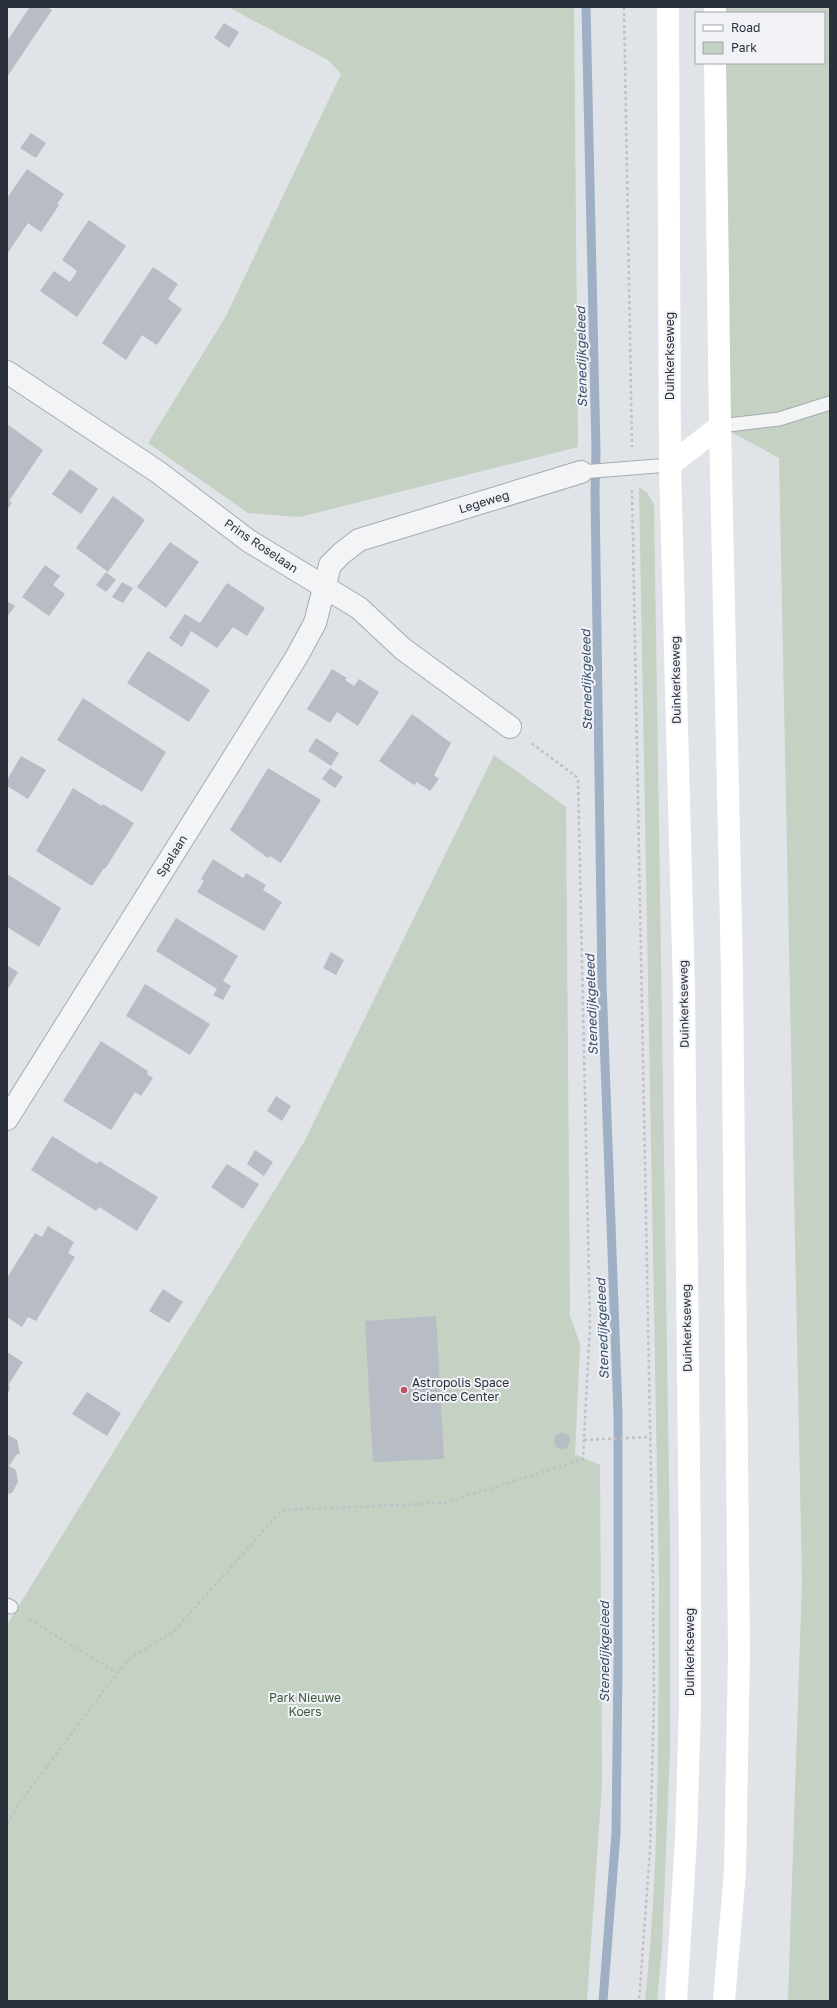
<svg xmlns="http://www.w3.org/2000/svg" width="837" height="2008" viewBox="0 0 837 2008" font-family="'Golos Text',sans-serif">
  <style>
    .green { fill: #c5d1c2 }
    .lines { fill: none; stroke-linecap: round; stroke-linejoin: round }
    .stream { stroke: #9fafc4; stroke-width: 9 }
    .building { fill: #b8bcc4 }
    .lane-casing { stroke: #a6aab1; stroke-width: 15 }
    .street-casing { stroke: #a6aab1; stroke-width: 24 }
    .path { stroke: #bfc1c6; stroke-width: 2.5; stroke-dasharray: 3 3; stroke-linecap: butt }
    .lane { stroke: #f3f4f6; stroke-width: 13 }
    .street { stroke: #f3f4f6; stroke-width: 22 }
    .secondary { stroke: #fff; stroke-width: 22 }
    .poi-dot { fill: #bf535c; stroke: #f0f2f5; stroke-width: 1.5 }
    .labels { text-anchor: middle; stroke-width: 4; stroke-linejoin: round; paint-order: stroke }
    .street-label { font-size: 12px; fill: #2b303d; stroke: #f0f2f5 }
    .poi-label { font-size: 12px; fill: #2b303d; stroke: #f0f2f5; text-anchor: start }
    .park-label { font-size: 12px; fill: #3d573a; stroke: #f0f2f5 }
    .water-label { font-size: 13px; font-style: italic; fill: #394d6d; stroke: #f0f2f5 }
  </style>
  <rect width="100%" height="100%" fill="#e0e3e8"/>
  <g class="green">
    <polygon points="228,7 574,7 578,447 300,517 248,513 148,443 226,316 341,74 328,60"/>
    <polygon points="715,7 830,7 830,2001 788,2001 802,1581 779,458 720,426 715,63 824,63 824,13 715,13"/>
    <path d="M 639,487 L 647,493 L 654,504 L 670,1548 L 670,1750 L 662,1948 L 657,2001 L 645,2001 C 660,1863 658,1721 659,1582 Z"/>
    <polygon points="494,755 566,807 570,1316 580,1344 575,1454 600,1465 602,1785 587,2001 7,2001 7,1625 304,1142"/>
  </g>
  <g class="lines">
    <polyline class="stream" points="586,7 596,451 595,492 602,983 618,1413 618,1666 616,1833 603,2001"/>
  </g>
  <g class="building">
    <polygon points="30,7 47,7 52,10 7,77 7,41"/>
    <polygon points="224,23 239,32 229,48 214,38"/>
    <polygon points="31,133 46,143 36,158 20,148"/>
    <polygon points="27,169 64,194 57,204 59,205 41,232 28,223 7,254 7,198"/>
    <polygon points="89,220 126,246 77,317 40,291 54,271 70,282 77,271 62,260"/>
    <polygon points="153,267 178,284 168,299 182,309 157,345 142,335 126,360 102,343"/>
    <polygon points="7,424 43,450 9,501 12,503 7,510"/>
    <polygon points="70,469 98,489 81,514 52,494"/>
    <polygon points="113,496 145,520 108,572 76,548"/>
    <polygon points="170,542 199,562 166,608 137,587"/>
    <polygon points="45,565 60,576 53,585 65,594 49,616 22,597"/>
    <polygon points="106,572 116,580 106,592 96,585"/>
    <polygon points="122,582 133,588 123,603 112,597"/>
    <polygon points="227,583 265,608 247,636 233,627 217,648 191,631 182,647 169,638 185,614 200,623"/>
    <polygon points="7,601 15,606 7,617"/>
    <polygon points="148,651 210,690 189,722 127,683"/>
    <polygon points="332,669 347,678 345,680 354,686 359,679 379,692 358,726 337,712 330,723 307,709"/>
    <polygon points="83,698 166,752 142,792 57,740"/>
    <polygon points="412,714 451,743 434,775 439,779 430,791 417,782 414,785 379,761"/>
    <polygon points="316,738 339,753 331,766 308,751"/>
    <polygon points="21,756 46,770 28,799 7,786 7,780"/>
    <polygon points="268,768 321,800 281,863 270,856 268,858 230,830"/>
    <polygon points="330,768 343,777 335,788 322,779"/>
    <polygon points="73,788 102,806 103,804 134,823 105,869 104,868 92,886 36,851"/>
    <polygon points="213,859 243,878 246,873 266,885 263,890 282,902 264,931 197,892 204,881 201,879"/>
    <polygon points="7,874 61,908 39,947 7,927"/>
    <polygon points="176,918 238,956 223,981 231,986 223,1000 213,995 217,989 156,951"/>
    <polygon points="331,952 344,960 336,975 323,968"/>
    <polygon points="7,965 18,972 7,991"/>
    <polygon points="145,984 210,1024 190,1055 126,1016"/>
    <polygon points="101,1041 148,1071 147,1074 153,1078 141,1096 135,1092 111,1130 63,1101"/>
    <polygon points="276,1096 291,1106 282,1121 267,1111"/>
    <polygon points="52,1136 97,1164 99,1161 158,1197 137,1231 99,1207 96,1211 31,1170"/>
    <polygon points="255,1150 273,1162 264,1176 247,1164"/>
    <polygon points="227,1164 259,1184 243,1209 211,1187"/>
    <polygon points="48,1226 74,1242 68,1253 75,1257 36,1321 28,1317 22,1327 7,1317 7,1278 35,1233 42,1237"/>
    <polygon points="163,1289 183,1302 169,1323 149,1311"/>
    <polygon points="436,1316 444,1459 373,1462 365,1321"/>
    <polygon points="7,1352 23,1362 9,1384 10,1390 7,1395"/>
    <polygon points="87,1392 121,1413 107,1436 72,1414"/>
    <circle cx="562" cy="1441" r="8"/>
    <polygon points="7,1434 17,1440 20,1454 17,1454 9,1466 16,1470 18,1482 12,1493 7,1494"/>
  </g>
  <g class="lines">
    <defs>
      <g id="lane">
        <polyline points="720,426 779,419 830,403"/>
        <polyline points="581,472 670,465"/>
        <polyline points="7,1605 11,1607"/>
      </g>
      <g id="street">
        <polyline points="7,372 158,472 249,541 359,608 403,649 510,727"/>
        <polyline points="7,1119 296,658 315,623 330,565 342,553 359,540 581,472"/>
      </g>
    </defs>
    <use href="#lane" class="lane-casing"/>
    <use href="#street" class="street-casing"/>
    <g class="path">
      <polyline points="624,7 632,447"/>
      <polyline points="632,490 653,1579 654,1699 650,1851 639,2001"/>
      <polyline points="584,1440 651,1437"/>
      <polyline points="29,1619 117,1673"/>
      <polyline points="7,1823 20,1802 117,1673 133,1656 173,1632 282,1510 445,1503 583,1459 590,1324 578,778 530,742"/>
    </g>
    <use href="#lane" class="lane"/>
    <use href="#street" class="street"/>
    <g class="secondary">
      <polyline points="668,7 670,465 684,990 690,1560 690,1706 686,1839 676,2001"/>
      <polyline points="715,7 715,13"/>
      <polyline points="715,63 720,426 732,973 739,1652 735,1871 724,2001"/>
      <polyline points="670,465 720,426"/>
    </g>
  </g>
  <circle class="poi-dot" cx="404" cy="1390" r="4"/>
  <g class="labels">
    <g class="street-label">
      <text transform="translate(670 356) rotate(-90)" y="4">Duinkerkseweg</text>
      <text transform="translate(484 502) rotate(-17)" y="4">Legeweg</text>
      <text transform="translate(261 546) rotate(34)" y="4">Prins Roselaan</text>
      <text transform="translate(676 680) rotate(-91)" y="4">Duinkerkseweg</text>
      <text transform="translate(172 856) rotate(-58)" y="4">Spalaan</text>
      <text transform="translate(684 1004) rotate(-91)" y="4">Duinkerkseweg</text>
      <text transform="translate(687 1328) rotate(-91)" y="4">Duinkerkseweg</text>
      <text transform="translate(690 1652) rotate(-90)" y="4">Duinkerkseweg</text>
    </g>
    <g class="poi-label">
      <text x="412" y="1387">Astropolis Space<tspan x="412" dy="14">Science Center</tspan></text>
    </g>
    <g class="park-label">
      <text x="305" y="1702">Park Nieuwe<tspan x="305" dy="14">Koers</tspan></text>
    </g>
    <g class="water-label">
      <text transform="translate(581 357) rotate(-91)" y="5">Stenedijkgeleed</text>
      <text transform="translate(586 680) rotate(-91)" y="5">Stenedijkgeleed</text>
      <text transform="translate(591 1005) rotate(-92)" y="5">Stenedijkgeleed</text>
      <text transform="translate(602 1329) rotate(-92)" y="5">Stenedijkgeleed</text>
      <text transform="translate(604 1652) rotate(-90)" y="5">Stenedijkgeleed</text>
    </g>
  </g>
  <rect width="837" height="2008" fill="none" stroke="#2b303d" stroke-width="16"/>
  <rect x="695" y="12" width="130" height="52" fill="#f0f2f5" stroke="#a1a4ab"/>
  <rect x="703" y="25" width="20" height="6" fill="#ffffff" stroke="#a1a4ab"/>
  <text x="731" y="32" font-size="12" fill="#2b303d">Road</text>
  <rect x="703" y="42" width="20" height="12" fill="#c5d1c2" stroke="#a1a4ab"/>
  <text x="731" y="52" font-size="12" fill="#2b303d">Park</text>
</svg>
